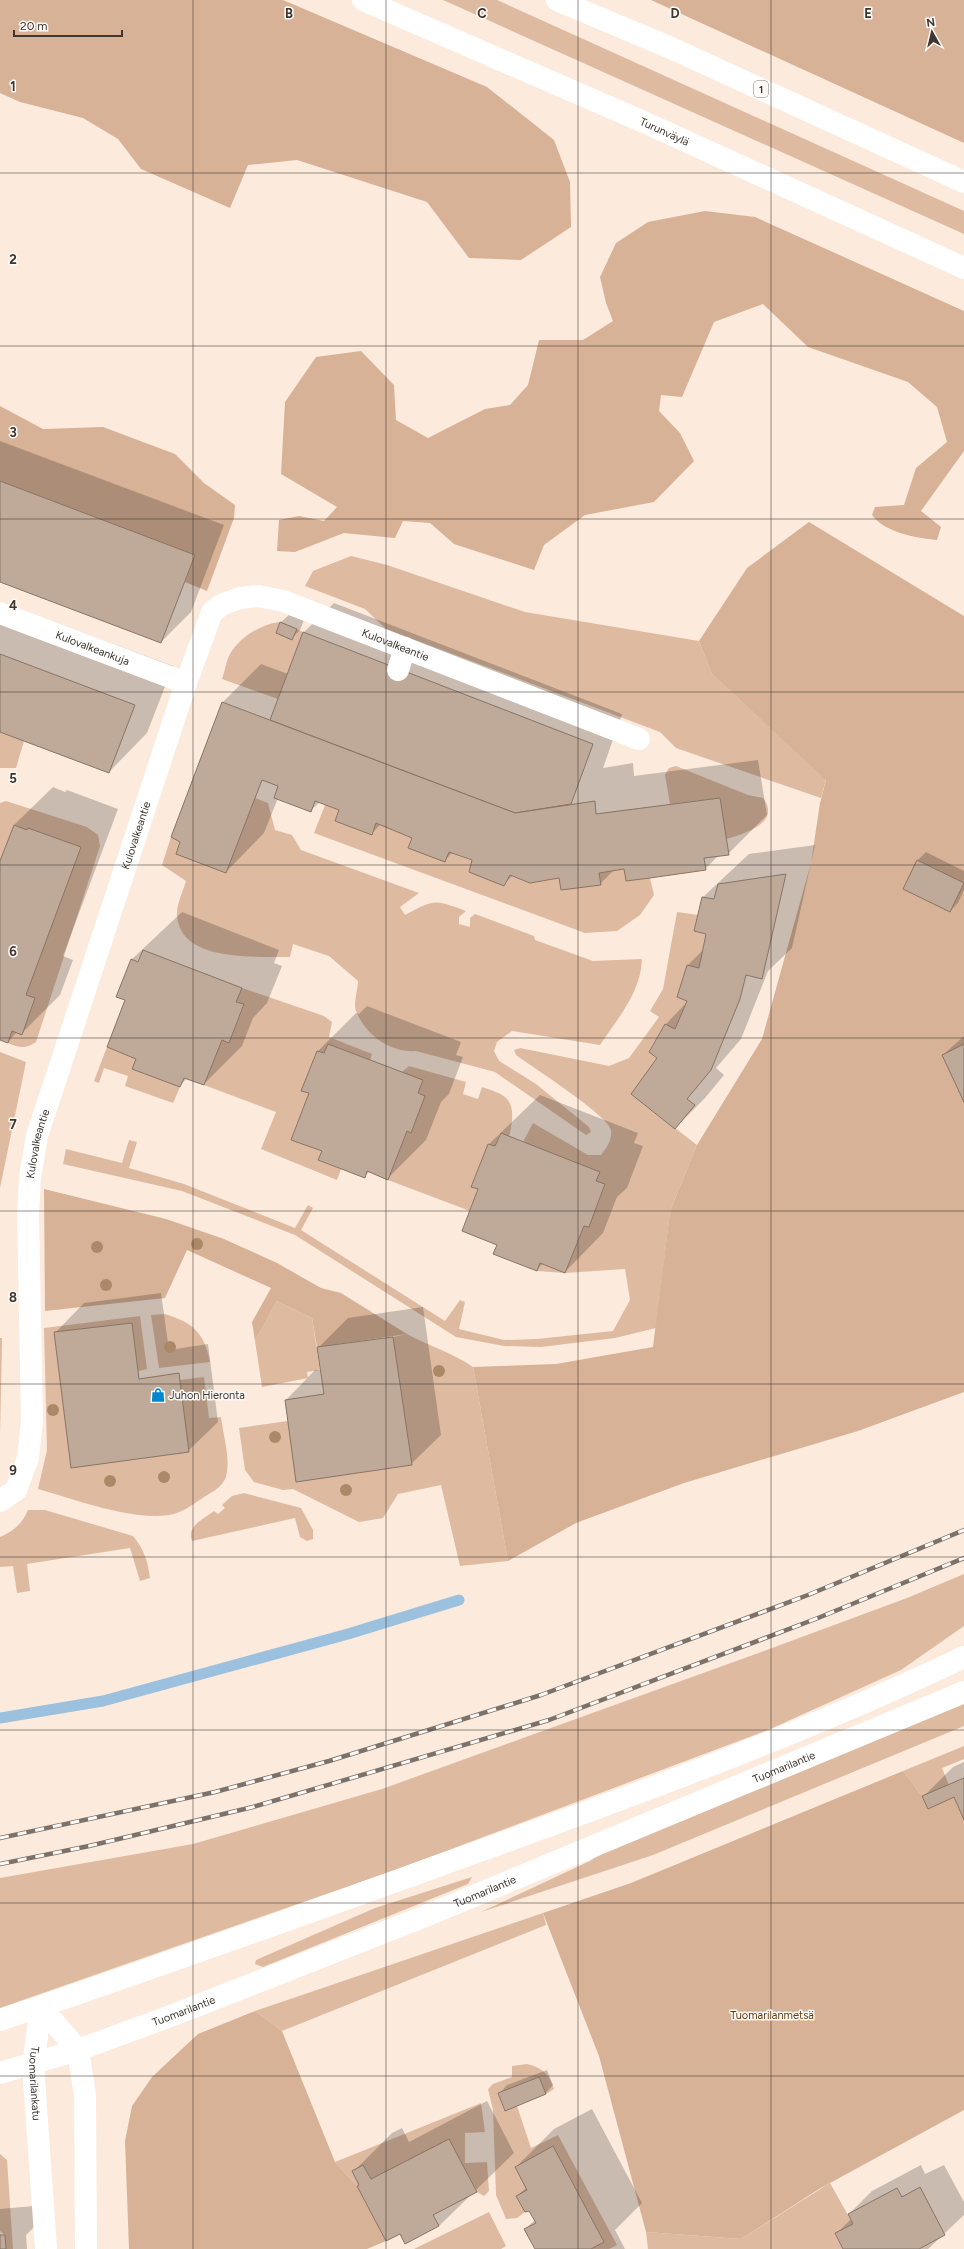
<svg xmlns="http://www.w3.org/2000/svg" width="964" height="2249" viewBox="0 0 964 2249" font-family="Figtree,sans-serif">
  <style>
    .green { fill: #debba0 }
    .forest { fill: #d8b296 }
    .shadow { fill: #0003 }
    .lines { fill: none; stroke-linecap: round; stroke-linejoin: round }
    .stream { stroke: #9cc1df; stroke-width: 11 }
    .building { fill: #bfaa9a; stroke: #877465 }
    .minor { stroke: #fff; stroke-width: 22 }
    .major { stroke: #fff; stroke-width: 22 }
    .highway { stroke: #fff; stroke-width: 22 }
    .rail-casing { stroke: #7d7269; stroke-width: 4.5 }
    .rail { stroke: #fefaf7; stroke-width: 3; stroke-dasharray: 9; stroke-linecap: butt }
    .tree { fill: #ab8968 }
    .grid { fill: none; stroke: #3e362f; stroke-width: 1; stroke-opacity: 0.55 }
    .labels { text-anchor: middle; stroke-width: 3; stroke-linejoin: round; paint-order: stroke }
    .shield { fill: #fefaf7; stroke: #78716b; stroke-width: 1 }
    .shield-label { font-size: 10px; font-weight: bold; fill: #3e362f }
    .street-label { font-size: 11px; fill: #3e362f; stroke: #fefaf7 }
    .poi-label { font-size: 11px; fill: #3e362f; stroke: #fefaf7; text-anchor: start }
    .park-label { font-size: 11px; fill: #693909; stroke: #fefaf7 }
    .grid-label { font-size: 13px; text-anchor: middle; font-weight: bold; fill: #3e362f; stroke: #fefaf7; stroke-width: 3; stroke-linejoin: round; paint-order: stroke }
  </style>
  <rect width="100%" height="100%" fill="#fceadd"/>
  <g class="green">
    <polygon points="443,0 497,0 964,211 964,234"/>
    <polygon points="351,556 387,565 525,612 699,641 712,674 826,779 821,798 676,748 660,732 386,629 365,609 305,586 313,571"/>
    <path d="M 280,622 L 276,633 L 292,639 L 297,629 L 303,632 L 278,699 L 222,679 C 225,671 226,661 230,654 C 240,637 261,624 280,622 Z"/>
    <polygon points="0,732 24,741 16,768 0,768"/>
    <path d="M 676,766 L 748,795 L 763,798 C 782,823 744,834 726,839 L 720,798 L 670,804 L 665,775 L 669,768 Z"/>
    <path d="M 255,798 L 268,803 L 275,830 L 292,835 L 301,850 L 419,893 L 400,907 L 405,915 C 435,899 434,899 466,911 L 459,917 L 459,924 L 470,927 L 470,918 L 475,914 L 534,936 L 535,940 L 593,961 L 642,959 C 641,992 618,1018 600,1045 L 512,1031 L 497,1042 L 494,1051 L 499,1061 L 536,1084 L 589,1127 L 591,1132 L 586,1135 L 495,1072 L 416,1051 C 391,1053 366,1036 356,1011 C 353,1004 358,989 358,981 L 329,956 L 293,944 L 290,957 C 256,956 181,963 177,916 C 176,906 183,891 186,881 L 162,865 L 171,837 L 180,842 Z"/>
    <path d="M 6,801 L 87,827 L 98,835 L 100,846 L 36,1042 C 26,1049 19,1048 8,1043 L 12,1031 L 22,1035 L 35,999 L 26,995 L 81,847 L 28,828 L 27,830 L 14,825 L 0,861 L 0,803 Z"/>
    <polygon points="325,805 339,810 335,821 372,835 376,823 412,838 408,848 449,852 530,883 559,878 601,884 599,873 624,869 626,881 650,878 654,895 640,915 617,931 585,933 314,833"/>
    <path d="M 677,912 L 698,915 L 694,931 L 706,934 L 699,968 L 687,965 L 677,997 L 687,1001 L 675,1029 L 665,1024 L 649,1051 L 657,1058 L 631,1094 L 697,1145 L 670,1211 L 656,1328 L 615,1338 L 541,1347 L 504,1346 L 456,1337 L 295,1235 L 182,1191 L 63,1164 L 66,1149 L 122,1163 L 129,1140 L 137,1142 L 129,1168 L 184,1184 L 295,1228 L 308,1205 L 313,1208 L 301,1230 L 445,1321 L 460,1300 L 465,1302 L 459,1329 L 504,1340 L 537,1339 L 613,1331 L 630,1300 L 625,1269 L 565,1273 L 537,1271 L 540,1263 L 565,1273 L 584,1226 L 589,1227 L 605,1185 L 596,1181 L 600,1172 L 523,1142 L 533,1123 L 588,1155 L 601,1155 C 607,1147 612,1141 611,1130 C 608,1115 532,1067 516,1055 L 514,1050 L 520,1048 L 609,1066 L 629,1058 L 659,1017 L 650,1011 L 663,989 Z"/>
    <polygon points="242,988 324,1016 332,1022 329,1037 372,1054 370,1060 328,1044 324,1053 317,1051 302,1090 309,1093 291,1140 322,1151 318,1160 341,1169 337,1180 261,1149 276,1112 204,1085 222,1040 229,1043 244,1005 236,1002"/>
    <polygon points="107,1047 136,1059 133,1069 180,1087 173,1103 125,1086 128,1076 104,1068 99,1083 94,1081"/>
    <polygon points="0,1052 26,1062 0,1188"/>
    <path d="M 409,1066 L 466,1082 L 463,1094 L 478,1099 L 482,1087 C 502,1094 514,1096 512,1121 C 511,1126 511,1131 509,1136 L 500,1133 L 495,1146 L 488,1144 L 471,1186 L 478,1189 L 470,1211 L 388,1180 L 407,1131 L 411,1133 L 425,1096 L 418,1093 L 423,1080 L 402,1072 Z"/>
    <polygon points="277,1301 312,1318 320,1370 307,1372 308,1378 262,1387 255,1341"/>
    <path d="M 165,1314 C 193,1323 204,1332 210,1362 L 159,1368 L 151,1315 Z"/>
    <path d="M 140,1316 L 147,1369 L 138,1371 L 132,1323 L 54,1333 L 71,1467 L 189,1452 L 179,1380 L 204,1377 L 209,1418 L 221,1417 C 223,1435 231,1459 226,1477 C 222,1488 210,1493 201,1499 C 191,1506 181,1513 169,1515 C 132,1521 74,1499 38,1489 L 47,1450 L 44,1328 Z"/>
    <path d="M 407,1334 C 429,1346 453,1353 473,1367 L 508,1561 L 460,1566 L 441,1485 L 398,1494 L 383,1518 L 359,1522 L 293,1489 L 283,1490 L 254,1482 L 245,1470 L 239,1428 L 288,1421 L 296,1482 L 412,1465 L 393,1337 Z"/>
    <polygon points="0,1338 2,1338 2,1343 0,1436"/>
    <path d="M 244,1493 L 301,1508 L 313,1530 L 313,1539 L 307,1541 L 300,1537 L 295,1518 L 192,1541 C 186,1526 204,1519 214,1511 L 218,1514 L 225,1508 L 222,1505 L 232,1496 Z"/>
    <path d="M 28,1510 L 45,1510 L 133,1536 C 144,1549 148,1562 150,1578 L 140,1581 L 130,1548 L 27,1564 L 30,1591 L 17,1593 L 13,1566 L 0,1567 L 0,1537 C 14,1531 22,1524 28,1510 Z"/>
    <polygon points="964,1574 964,1626 901,1670 768,1730 398,1869 0,2008 0,1878 193,1844 382,1789 764,1651 907,1598"/>
    <polygon points="964,1698 964,1726 653,1855 481,1912 590,1861 633,1834"/>
    <polygon points="964,1746 964,1759 942,1768 949,1785 922,1796 903,1771"/>
    <polygon points="472,1877 468,1884 263,1967 255,1964 256,1960 375,1908"/>
    <polygon points="543,1913 546,1925 282,2031 255,2011"/>
    <path d="M 527,2064 C 543,2068 549,2074 554,2089 L 546,2094 L 539,2077 L 498,2093 L 504,2110 L 517,2106 L 531,2148 L 558,2135 L 617,2245 L 609,2249 L 591,2249 L 604,2242 L 553,2147 L 515,2167 L 527,2190 L 516,2196 L 525,2212 L 517,2218 L 506,2219 L 496,2195 L 493,2110 L 488,2089 L 493,2084 L 512,2077 L 512,2066 Z"/>
    <polygon points="481,2103 485,2132 465,2133 465,2163 487,2162 489,2191 484,2196 477,2192 449,2139 371,2179 363,2165 359,2185 357,2186 335,2162"/>
    <polygon points="0,2154 7,2160 13,2249 6,2249 5,2235 0,2231"/>
    <polygon points="830,2183 853,2224 835,2233 843,2249 648,2249 646,2232 741,2239"/>
    <polygon points="489,2212 506,2246 501,2249 414,2249"/>
  </g>
  <g class="forest">
    <polygon points="0,0 283,0 487,87 554,140 570,182 571,227 521,260 469,258 427,202 297,160 248,165 230,208 141,169 118,139 83,118 20,102 0,93"/>
    <polygon points="651,0 964,0 964,143"/>
    <path d="M 705,211 L 755,217 L 964,311 L 964,451 L 921,511 L 941,527 L 937,540 C 917,538 885,533 872,515 L 875,507 L 904,505 L 916,468 L 947,442 L 937,407 L 908,382 L 808,347 L 763,304 L 714,322 L 682,397 L 661,395 L 659,411 L 680,433 L 694,461 L 654,502 L 585,515 L 544,545 L 534,570 L 454,544 L 430,523 L 403,521 L 395,538 L 344,533 L 295,552 L 277,551 L 279,520 L 299,516 L 324,521 L 337,507 L 281,474 L 285,402 L 316,357 L 361,351 L 394,385 L 396,420 L 428,438 L 485,409 L 510,405 L 528,385 L 539,340 L 583,340 L 613,321 L 606,303 L 600,277 L 616,243 L 648,222 Z"/>
    <polygon points="0,406 43,429 103,427 175,454 204,483 235,505 234,518 207,591 185,582 195,555 0,481"/>
    <polygon points="809,522 964,616 964,1392 858,1431 684,1483 576,1523 508,1561 473,1367 556,1364 653,1347 670,1211 697,1145 762,1039 811,863 820,803 826,780 712,674 699,641 747,568"/>
    <polygon points="44,1189 166,1219 224,1239 277,1263 321,1288 341,1293 407,1334 317,1347 312,1318 277,1301 255,1341 252,1322 271,1288 187,1250 165,1298 45,1311"/>
    <polygon points="903,1771 922,1796 928,1809 954,1797 964,1820 964,2110 819,2189 741,2239 646,2232 599,2056 543,1913 631,1883"/>
    <polygon points="255,2011 282,2031 335,2162 357,2186 386,2241 367,2249 129,2249 125,2141 132,2106 152,2077 198,2034"/>
  </g>
  <g class="shadow">
    <polygon points="0,441 224,525 191,612 161,642 0,581"/>
    <polygon points="0,602 173,666 147,733 109,772 0,731"/>
    <polygon points="334,603 622,714 603,768 633,763 634,776 758,760 767,815 728,854 719,855 705,869 625,868 614,870 600,884 560,877 513,875 504,884 474,860 453,852 445,860 413,837 381,824 372,833 341,809 320,802 311,810 278,798 264,833 226,872 223,702 261,664 288,674 304,632"/>
    <polygon points="289,615 304,620 300,630 292,638 280,623"/>
    <polygon points="53,787 65,792 67,790 118,809 63,956 73,960 60,995 21,1034 17,1032 8,1042 0,1039 0,864 14,825"/>
    <polygon points="815,845 792,948 768,971 741,1039 716,1068 724,1075 705,1098 675,1128 658,1058 650,1051 666,1024 688,1001 678,997 688,965 704,949 707,933 695,931 703,897 749,854"/>
    <polygon points="926,852 964,871 964,890 958,903 950,911 918,860"/>
    <polygon points="182,912 279,950 274,963 282,966 267,1003 253,1018 242,1046 204,1084 187,1078 180,1086 137,1058 126,1000 131,960"/>
    <polygon points="367,1006 461,1042 456,1055 463,1057 449,1094 441,1102 426,1140 388,1178 370,1171 364,1177 323,1151 310,1093 303,1090 318,1051 356,1013 359,1014"/>
    <polygon points="964,1036 964,1100 943,1055"/>
    <polygon points="540,1095 638,1133 634,1143 643,1146 627,1188 617,1197 603,1233 565,1272 543,1263 537,1270 498,1244 480,1189 472,1186 489,1144"/>
    <polygon points="161,1293 169,1350 208,1344 218,1422 188,1451 55,1333 84,1303"/>
    <polygon points="423,1307 441,1435 411,1464 286,1400 315,1370 321,1370 318,1348 348,1318"/>
    <polygon points="964,1762 964,1817 955,1796 924,1796 953,1767"/>
    <polygon points="547,2070 553,2085 545,2094 499,2094 507,2085"/>
    <polygon points="487,2101 514,2153 439,2226 400,2232 360,2184 354,2171 392,2133 402,2128 409,2142"/>
    <polygon points="592,2109 642,2203 615,2230 625,2249 536,2249 525,2229 535,2220 529,2209 517,2196 527,2187 516,2167 554,2129"/>
    <polygon points="921,2165 925,2174 944,2165 964,2202 964,2215 928,2249 844,2249 836,2234 851,2219 849,2214 872,2191"/>
    <polygon points="34,2206 36,2225 26,2235 27,2249 0,2249 0,2209"/>
  </g>
  <g class="lines">
    <polyline class="stream" points="0,1718 103,1701 348,1634 459,1600"/>
  </g>
  <g class="building">
    <polygon points="0,481 195,555 161,643 0,582"/>
    <polygon points="280,622 297,629 292,640 276,633"/>
    <polygon points="303,632 593,744 571,804 515,813 270,720"/>
    <polygon points="0,654 135,705 109,773 0,732"/>
    <polygon points="222,702 515,813 595,801 596,814 720,798 729,855 704,858 706,870 650,878 626,881 624,869 599,873 601,885 561,890 559,878 530,883 510,875 504,886 469,872 472,860 449,852 445,862 408,848 412,838 376,823 372,835 335,821 339,810 315,801 311,812 274,798 278,786 262,780 226,873 176,854 180,842 171,837"/>
    <polygon points="14,825 27,830 28,828 81,847 26,995 35,998 22,1035 12,1031 8,1043 0,1040 0,861"/>
    <polygon points="917,860 964,883 950,912 903,889"/>
    <polygon points="786,874 762,979 746,975 740,999 711,1070 687,1099 695,1105 675,1129 631,1094 657,1058 649,1052 665,1024 675,1029 687,1001 677,997 687,965 699,968 706,934 694,931 702,897 714,899 718,884"/>
    <polygon points="143,950 242,988 236,1002 244,1004 229,1043 222,1040 204,1085 184,1078 180,1087 132,1069 136,1059 107,1047 125,1000 116,997 131,959 138,962"/>
    <polygon points="328,1044 423,1080 418,1093 425,1096 411,1133 407,1131 388,1180 367,1171 365,1178 318,1160 322,1151 291,1140 309,1093 301,1091 317,1051 324,1053"/>
    <polygon points="964,1044 964,1102 942,1055"/>
    <polygon points="501,1133 600,1172 596,1181 605,1184 589,1227 584,1226 565,1273 540,1263 537,1271 493,1254 497,1245 462,1231 478,1189 471,1187 488,1144 495,1146"/>
    <polygon points="132,1323 139,1379 179,1373 189,1452 71,1468 54,1332"/>
    <polygon points="393,1337 412,1465 296,1482 285,1400 324,1394 317,1347"/>
    <polygon points="964,1778 964,1820 954,1797 928,1809 922,1796"/>
    <polygon points="539,2077 546,2094 505,2111 498,2093"/>
    <polygon points="449,2139 477,2192 433,2215 439,2226 405,2244 400,2234 386,2241 357,2186 359,2185 352,2171 363,2165 371,2179"/>
    <polygon points="553,2146 604,2242 591,2249 535,2249 524,2229 536,2223 529,2211 525,2212 516,2196 527,2190 515,2167"/>
    <polygon points="920,2187 945,2235 919,2249 843,2249 835,2233 853,2224 848,2214 897,2188 902,2197"/>
    <polygon points="0,2235 5,2235 6,2249 0,2249"/>
  </g>
  <g class="lines">
    <g class="minor">
      <path id="s1" d="M 0,613 L 186,683"/>
      <polyline points="398,670 405,648"/>
      <path id="s2" d="M 0,1501 L 16,1490 L 28,1458 L 32,1421 L 28,1214 L 30,1177 L 37,1136 L 186,683 L 212,612 L 223,604 L 240,598 L 258,596 L 283,601 L 639,739"/>
      <polyline points="41,2007 78,2050 85,2095 86,2249"/>
      <path id="s3" d="M 41,2007 L 33,2065 L 46,2249"/>
    </g>
    <g class="major">
      <path d="M 0,2020 C 159,1967 316,1910 474,1853 C 640,1793 805,1733 964,1657"/>
      <path id="s4" d="M 0,2073 L 78,2050 L 176,2014 L 423,1917 L 964,1692"/>
    </g>
    <g class="highway">
      <path id="s5" d="M 363,0 L 646,123 L 964,268"/>
      <polyline points="557,0 671,48 964,182"/>
    </g>
    <defs>
      <g id="rail">
        <polyline points="0,1838 215,1792 329,1761 541,1695 808,1595 964,1530"/>
        <polyline points="0,1864 89,1846 253,1807 549,1720 818,1618 964,1558"/>
      </g>
    </defs>
    <use href="#rail" class="rail-casing"/>
    <use href="#rail" class="rail"/>
  </g>
  <g class="tree">
    <circle cx="197" cy="1244" r="6"/>
    <circle cx="97" cy="1247" r="6"/>
    <circle cx="106" cy="1285" r="6"/>
    <circle cx="170" cy="1347" r="6"/>
    <circle cx="439" cy="1371" r="6"/>
    <circle cx="53" cy="1410" r="6"/>
    <circle cx="275" cy="1437" r="6"/>
    <circle cx="164" cy="1477" r="6"/>
    <circle cx="110" cy="1481" r="6"/>
    <circle cx="346" cy="1490" r="6"/>
  </g>
  <path class="grid" d="M 193,0 L 193,2249M 386,0 L 386,2249M 578,0 L 578,2249M 771,0 L 771,2249M 0,173 L 964,173M 0,346 L 964,346M 0,519 L 964,519M 0,692 L 964,692M 0,865 L 964,865M 0,1038 L 964,1038M 0,1211 L 964,1211M 0,1384 L 964,1384M 0,1557 L 964,1557M 0,1730 L 964,1730M 0,1903 L 964,1903M 0,2076 L 964,2076"/>
  <defs>
    <symbol id="shop-bare" viewBox="-9 -9 18 18"><path d="M-5-2.5h2.3a2.7 3.5 0 0 1 5.4 0H5L5.5 6h-11ZM-1.5-2.5h3a1.5 2.3 0 0 0-3 0Z" fill="#0287ce" stroke="#fefaf7" stroke-width="2.5" paint-order="stroke"/></symbol>
  </defs>
  <g fill-rule="evenodd">
    <use href="#shop-bare" x="148" y="1385" width="20" height="20"/>
  </g>
  <g class="labels">
    <rect class="shield" x="754" y="81" width="14" height="16" rx="3"/>
    <g class="shield-label">
      <text x="761" y="93">1</text>
    </g>
    <g class="street-label">
      <text dy="4" stroke="none"><textPath href="#s5" startOffset="329">Turunväylä</textPath></text>
      <text dy="4" stroke="none"><textPath href="#s2" startOffset="1125">Kulovalkeantie</textPath></text>
      <text dy="4" stroke="none"><textPath href="#s1" startOffset="99">Kulovalkeankuja</textPath></text>
      <text dy="4" stroke="none"><textPath href="#s2" startOffset="693">Kulovalkeantie</textPath></text>
      <text dy="4" stroke="none"><textPath href="#s2" startOffset="369">Kulovalkeantie</textPath></text>
      <text dy="4" stroke="none"><textPath href="#s4" startOffset="842">Tuomarilantie</textPath></text>
      <text dy="4" stroke="none"><textPath href="#s4" startOffset="518">Tuomarilantie</textPath></text>
      <text dy="4" stroke="none"><textPath href="#s4" startOffset="194">Tuomarilantie</textPath></text>
      <text dy="4" stroke="none"><textPath href="#s3" startOffset="77">Tuomarilankatu</textPath></text>
    </g>
    <g class="poi-label">
      <text x="169" y="1399">Juhon Hieronta</text>
    </g>
    <g class="park-label">
      <text x="772" y="2019">Tuomarilanmetsä</text>
    </g>
  </g>
  <g class="grid-label">
    <text x="289" y="18">B</text>
    <text x="482" y="18">C</text>
    <text x="675" y="18">D</text>
    <text x="868" y="18">E</text>
    <text x="13" y="91">1</text>
    <text x="13" y="264">2</text>
    <text x="13" y="437">3</text>
    <text x="13" y="610">4</text>
    <text x="13" y="783">5</text>
    <text x="13" y="956">6</text>
    <text x="13" y="1129">7</text>
    <text x="13" y="1302">8</text>
    <text x="13" y="1475">9</text>
  </g>
  <g transform="translate(932 32) rotate(352)" stroke="#fefaf7" stroke-width="3" paint-order="stroke">
  <path d="M0-3L7 15L0 10L-7 15Z" fill="#3e362f"/>
  <text y="-6" font-size="11" font-weight="bold" text-anchor="middle" fill="#3e362f">N</text>
  </g>
  <path d="M14 30v6h108v-6" fill="none" stroke="#3e362f" stroke-width="2"/>
  <text x="20" y="30" font-size="12" fill="#3e362f" stroke="#fefaf7" stroke-width="3" paint-order="stroke">20 m</text>
</svg>
